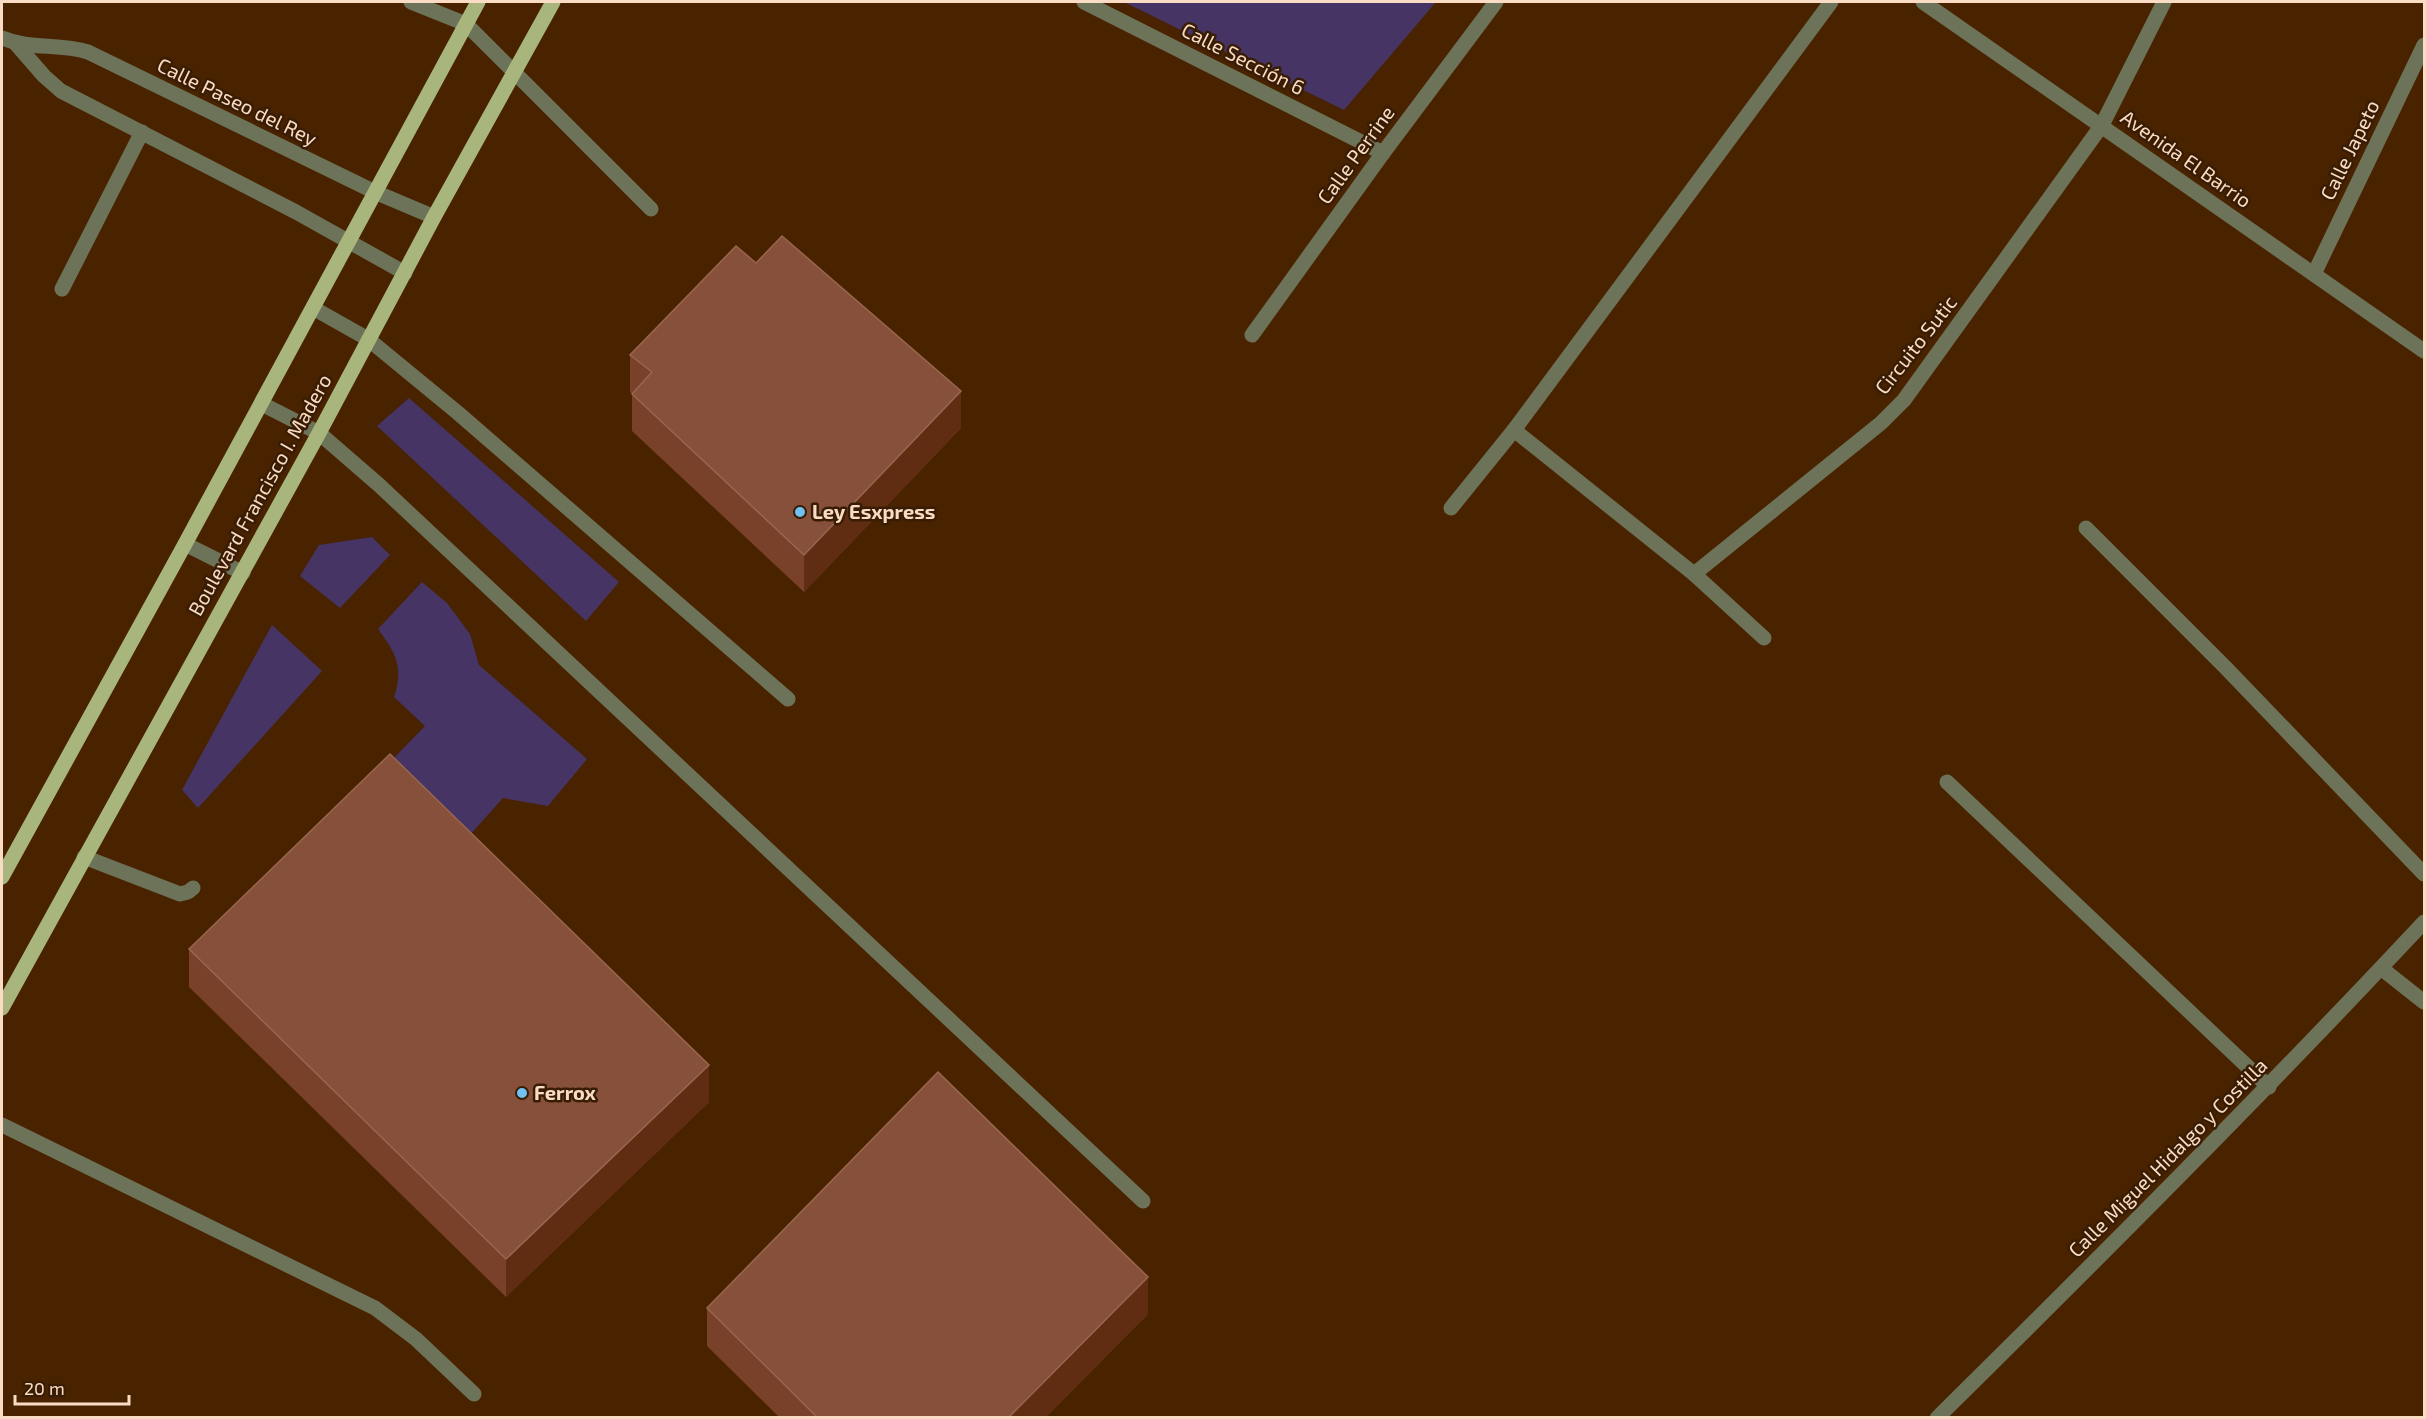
<svg xmlns="http://www.w3.org/2000/svg" width="2426" height="1419" viewBox="0 0 2426 1419" font-family="'Exo 2',sans-serif">
  <style>
    .green { fill: #463465 }
    .lines { fill: none; stroke-linecap: round; stroke-linejoin: round }
    .minor { stroke: #6c7358; stroke-width: 15 }
    .major { stroke: #a8b67e; stroke-width: 15 }
    .wall { fill: #79402a }
    .shaded-wall { fill: #602d13 }
    .building { fill: #87503b; stroke: #996650; stroke-width: 1.5 }
    .poi-dot { fill: #72c1f5; stroke: #381d04; stroke-width: 2 }
    .labels { text-anchor: middle; stroke-width: 5; stroke-linejoin: round; paint-order: stroke }
    .street-label { font-size: 20px; fill: #fadbc3; stroke: #381d04 }
    .poi-label { font-size: 20px; font-weight: bold; fill: #fadbc3; stroke: #381d04; text-anchor: start }
  </style>
  <rect width="100%" height="100%" fill="#492300"/>
  <g class="green">
    <polygon points="1124,2 1436,2 1344,110"/>
    <polygon points="409,398 619,582 586,621 377,426"/>
    <polygon points="372,537 390,555 340,608 300,576 319,545"/>
    <path d="M 422,582 L 447,603 L 470,634 L 479,665 L 587,759 L 548,806 L 503,798 L 469,836 L 389,763 L 425,726 L 394,697 C 404,668 396,653 378,629 Z"/>
    <polygon points="272,625 322,671 198,808 182,790"/>
  </g>
  <g class="lines">
    <g class="minor">
      <polyline points="411,2 466,24 651,209"/>
      <polyline points="1084,2 1383,153"/>
      <polyline points="1923,2 2424,351"/>
      <path d="M 2,38 C 30,50 58,43 88,52 L 375,192 L 434,217"/>
      <polyline points="17,45 44,76 61,91 296,212 405,273"/>
      <polyline points="2314,274 2424,45"/>
      <polyline points="62,289 142,132"/>
      <polyline points="313,308 368,339 458,413 788,699"/>
      <polyline points="1252,335 1383,153 1496,2"/>
      <polyline points="262,404 319,433 379,485 1143,1201"/>
      <polyline points="1514,430 1694,574 1764,638"/>
      <polyline points="1451,508 1514,430 1831,2"/>
      <polyline points="2086,528 2226,668 2424,874"/>
      <polyline points="185,544 243,573"/>
      <polyline points="1694,574 1881,423 1904,400 2102,125 2164,2"/>
      <polyline points="1947,782 2269,1087"/>
      <polyline points="84,857 180,894 188,892 193,888"/>
      <polyline points="2381,968 2424,1002"/>
      <polyline points="2,1125 375,1308 416,1339 474,1394"/>
      <path d="M 1937,1418 C 2102,1255 2266,1091 2424,922"/>
    </g>
    <g class="major">
      <polyline points="2,877 185,544 478,2"/>
      <polyline points="2,1008 319,433 434,217 553,2"/>
    </g>
  </g>
  <g class="wall">
    <polygon points="756,263 961,428 804,592 632,431 632,394 630,392 630,355"/>
    <polygon points="189,949 709,1102 506,1297 189,987"/>
    <polygon points="707,1308 1148,1314 1045,1418 780,1418 707,1346"/>
  </g>
  <g class="shaded-wall">
    <polygon points="961,391 961,428 804,592 804,555"/>
    <polygon points="709,1065 709,1102 506,1297 506,1259"/>
    <polygon points="1148,1277 1148,1314 1045,1418 1008,1418"/>
  </g>
  <g class="building">
    <polygon points="782,236 961,391 804,555 632,394 652,372 630,355 736,246 756,263"/>
    <polygon points="390,754 709,1065 506,1259 189,949"/>
    <polygon points="938,1072 1148,1277 1008,1418 818,1418 707,1308"/>
  </g>
  <g class="poi-dot">
    <circle cx="800" cy="512" r="6"/>
    <circle cx="522" cy="1093" r="6"/>
  </g>
  <g class="labels">
    <g class="street-label">
      <text transform="translate(1243 59) rotate(27)" y="7">Calle Sección 6</text>
      <text transform="translate(237 102) rotate(26)" y="7">Calle Paseo del Rey</text>
      <text transform="translate(2350 150) rotate(-64)" y="7">Calle Japeto</text>
      <text transform="translate(1356 155) rotate(-54)" y="7">Calle Perrine</text>
      <text transform="translate(2186 159) rotate(35)" y="7">Avenida El Barrio</text>
      <text transform="translate(1916 345) rotate(-52)" y="7">Circuito Sutic</text>
      <text transform="translate(260 495) rotate(-61)" y="7">Boulevard Francisco I. Madero</text>
      <text transform="translate(2168 1158) rotate(-45)" y="7">Calle Miguel Hidalgo y Costilla</text>
    </g>
    <g class="poi-label">
      <text x="812" y="519">Ley Esxpress</text>
      <text x="534" y="1100">Ferrox</text>
    </g>
  </g>
  <rect width="2426" height="1419" fill="none" stroke="#fadbc3" stroke-width="6"/>
  <path d="M15 1395v9h114v-9" fill="none" stroke="#fadbc3" stroke-width="3"/>
  <text x="24" y="1395" font-size="18" fill="#fadbc3" stroke="#381d04" stroke-width="4.5" paint-order="stroke">20 m</text>
</svg>
